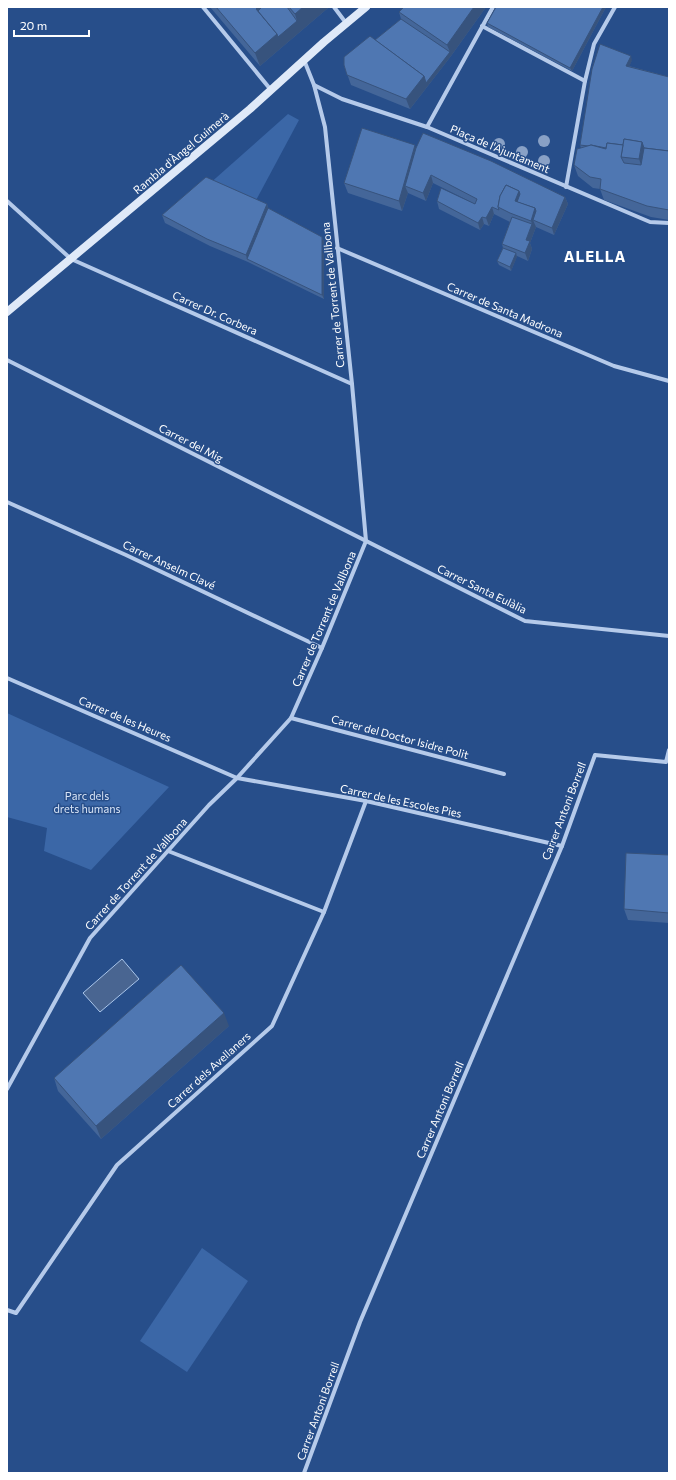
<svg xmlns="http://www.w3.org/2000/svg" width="676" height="1480" viewBox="0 0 676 1480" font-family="Commissioner,sans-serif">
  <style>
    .green { fill: #3b67a7 }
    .water { fill: #496591; stroke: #a9c5ea }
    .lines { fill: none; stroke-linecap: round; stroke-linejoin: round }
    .street { stroke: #b5caea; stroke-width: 4 }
    .secondary { stroke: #dfe9f8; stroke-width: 8 }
    .tree { fill: #89a1c6 }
    .wall { fill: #469 }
    .shaded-wall { fill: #37537d }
    .building { fill: #4f77b2; stroke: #37537d }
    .labels { text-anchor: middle; stroke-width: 3; stroke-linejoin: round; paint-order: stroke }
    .street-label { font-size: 11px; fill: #fff; stroke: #274e8a }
    .park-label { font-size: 11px; fill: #d9e5f7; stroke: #274e8a }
    .district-label { font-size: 15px; font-weight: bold; letter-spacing: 1px; fill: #fff; stroke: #274e8a }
  </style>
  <rect width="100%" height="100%" fill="#274e8a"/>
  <g class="green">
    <polygon points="288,114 299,120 254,204 208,185"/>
    <polygon points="7,713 169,787 91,870 44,851 47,828 7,817"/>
    <polygon points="202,1248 248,1281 187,1372 140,1341"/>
  </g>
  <polygon class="water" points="122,959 139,979 100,1012 83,993"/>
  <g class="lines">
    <g class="street">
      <polyline points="203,7 271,90"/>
      <polyline points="334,7 346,23"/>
      <polyline points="482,26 585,81"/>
      <polyline points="314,85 342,99 427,127 650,222 669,223"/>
      <polyline points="427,127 493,7"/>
      <polyline points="566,187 585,81 594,44 615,7"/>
      <polyline points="7,201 71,259 352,384"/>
      <polyline points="337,248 614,366 669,381"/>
      <polyline points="7,360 525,621 669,636"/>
      <polyline points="7,502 126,555 322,648"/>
      <polyline points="7,678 237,778 366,801 562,846"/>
      <polyline points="291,718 504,774"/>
      <polyline points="168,851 324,912"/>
      <polyline points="7,1089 90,938 209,805 237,778 291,718 322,648 366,541 352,384 325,127 314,85 304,60"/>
      <polyline points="7,1310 16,1313 117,1165 272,1026 324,912 366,801"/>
      <polyline points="304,1473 360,1322 562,846 595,755 666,762 669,750"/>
    </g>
    <polyline class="secondary" points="7,312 250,109 324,42 366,7"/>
  </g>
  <g class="tree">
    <circle cx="544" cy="141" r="6"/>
    <circle cx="499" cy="144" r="6"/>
    <circle cx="522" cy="152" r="6"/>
    <circle cx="544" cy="161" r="6"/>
  </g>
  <g class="wall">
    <polygon points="210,7 328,7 328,8 260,66"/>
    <polygon points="486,7 451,56 410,109 351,85 344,65 401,19 399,12"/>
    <polygon points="496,7 606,7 572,71 488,27 487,23"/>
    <polygon points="632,60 629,66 669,77 669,220 651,217 604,200 600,189 593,188 578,176 574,165 581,148 580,145"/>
    <polygon points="416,148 565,197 568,204 554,235 536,227 530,243 532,249 528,261 517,256 511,271 499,265 497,261 503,248 502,244 510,222 494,214 489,226 484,224 480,230 439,209 437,201 475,204 433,183 426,201 408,193 402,211 348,193 344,183"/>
    <polygon points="267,204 268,208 324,241 324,299 248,262 210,246 165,223 162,215"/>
    <polygon points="669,855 669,923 628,920 624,909"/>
    <polygon points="229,1026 101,1139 58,1091 54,1078"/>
  </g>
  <g class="shaded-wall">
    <polygon points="258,7 266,7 264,20 256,9"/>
    <polygon points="303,7 328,7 328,8 260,66 255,53 277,34 297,21 295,14"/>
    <polygon points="474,7 486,7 451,56 410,109 406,99 424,76 450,52 447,45"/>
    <polygon points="603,7 606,7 572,71 570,68"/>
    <polygon points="631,56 632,60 628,70 626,66"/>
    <polygon points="642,142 648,159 645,176 639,159"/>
    <polygon points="415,145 419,156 405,186 408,193 402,211 399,201"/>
    <polygon points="431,175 433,183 426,201 423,193"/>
    <polygon points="519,191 523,202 521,206 515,201"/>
    <polygon points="565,197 568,204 554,235 552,228"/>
    <polygon points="267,204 269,212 247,259 246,255"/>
    <polygon points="492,207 494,214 489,226 486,218"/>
    <polygon points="535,208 539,219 533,220 536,227 530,243 532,249 528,261 525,253 526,240 532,224 531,221"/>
    <polygon points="482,217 484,224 480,230 478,223"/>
    <polygon points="322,237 324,241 324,299 322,295"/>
    <polygon points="516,253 517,257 511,271 510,267"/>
    <polygon points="224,1013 229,1026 101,1139 96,1126"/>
  </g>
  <g class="building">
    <polygon points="216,7 258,7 256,9 277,34 255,53"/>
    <polygon points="260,7 287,7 297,21 278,37 277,34 258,11 261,8"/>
    <polygon points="289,7 303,7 295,14"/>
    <polygon points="404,7 474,7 447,45 399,12"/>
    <polygon points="496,7 603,7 570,68 487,23"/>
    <polygon points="401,19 450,52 426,83 424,76 375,40"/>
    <polygon points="370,36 424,76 406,99 347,75 344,65 344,57"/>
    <polygon points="600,44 631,56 626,66 669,77 669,151 644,148 642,142 624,139 623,145 607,143 606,148 591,145 588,146 580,145 592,69"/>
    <polygon points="362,128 415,145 399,201 344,183"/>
    <polygon points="423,133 491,161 565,197 552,228 533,220 536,211 535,208 517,202 520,194 519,191 506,185 500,196 498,207 499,210 492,207 486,218 482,217 478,223 437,201 441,188 475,204 477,199 431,175 423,193 405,186 416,148"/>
    <polygon points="624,139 642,142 639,159 621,157"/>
    <polygon points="607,143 623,145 621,157 624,163 641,165 644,148 669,151 669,210 647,206 600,189 601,179 590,177 574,165 577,149 591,145 606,149"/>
    <polygon points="206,177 267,204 246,255 207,239 162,215"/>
    <polygon points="506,185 519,191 515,201 535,208 531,221 510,213 498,207 500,196"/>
    <polygon points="268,208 322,237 322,295 247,259"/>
    <polygon points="512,217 532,224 526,240 530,241 525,253 502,244"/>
    <polygon points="503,248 516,253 510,267 497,261"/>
    <polygon points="626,853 669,855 669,913 624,909"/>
    <polygon points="181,965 224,1013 96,1126 54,1078"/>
  </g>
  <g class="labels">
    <g class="street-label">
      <text transform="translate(500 149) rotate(23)" y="4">Plaça de l'Ajuntament</text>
      <text transform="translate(181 153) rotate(-40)" y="4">Rambla d'Àngel Guimerà</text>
      <text transform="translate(333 295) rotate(-96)" y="4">Carrer de Torrent de Vallbona</text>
      <text transform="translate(505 310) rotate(23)" y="4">Carrer de Santa Madrona</text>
      <text transform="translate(215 313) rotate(24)" y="4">Carrer Dr. Corbera</text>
      <text transform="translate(191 443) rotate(27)" y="4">Carrer del Mig</text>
      <text transform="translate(169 565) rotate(25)" y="4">Carrer Anselm Clavé</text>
      <text transform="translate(482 589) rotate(26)" y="4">Carrer Santa Eulàlia</text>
      <text transform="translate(324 619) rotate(-67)" y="4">Carrer de Torrent de Vallbona</text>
      <text transform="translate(125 719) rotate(23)" y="4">Carrer de les Heures</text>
      <text transform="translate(400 737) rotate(15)" y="4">Carrer del Doctor Isidre Polit</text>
      <text transform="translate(401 801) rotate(12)" y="4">Carrer de les Escoles Pies</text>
      <text transform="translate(564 811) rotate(-69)" y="4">Carrer Antoni Borrell</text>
      <text transform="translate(136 874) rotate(-48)" y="4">Carrer de Torrent de Vallbona</text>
      <text transform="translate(209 1070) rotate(-42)" y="4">Carrer dels Avellaners</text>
      <text transform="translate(440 1110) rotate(-67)" y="4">Carrer Antoni Borrell</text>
      <text transform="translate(318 1411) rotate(-70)" y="4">Carrer Antoni Borrell</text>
    </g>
    <g class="park-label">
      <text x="87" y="800">Parc dels<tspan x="87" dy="13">drets humans</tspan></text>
    </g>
    <g class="district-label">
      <text x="595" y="262">ALELLA</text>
    </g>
  </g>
  <rect width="676" height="1480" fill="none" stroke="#ffffff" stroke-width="16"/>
  <path d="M14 30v6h75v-6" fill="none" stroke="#ffffff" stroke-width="2"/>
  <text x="20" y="30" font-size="12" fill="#ffffff" stroke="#274e8a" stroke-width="3" paint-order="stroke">20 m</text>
</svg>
